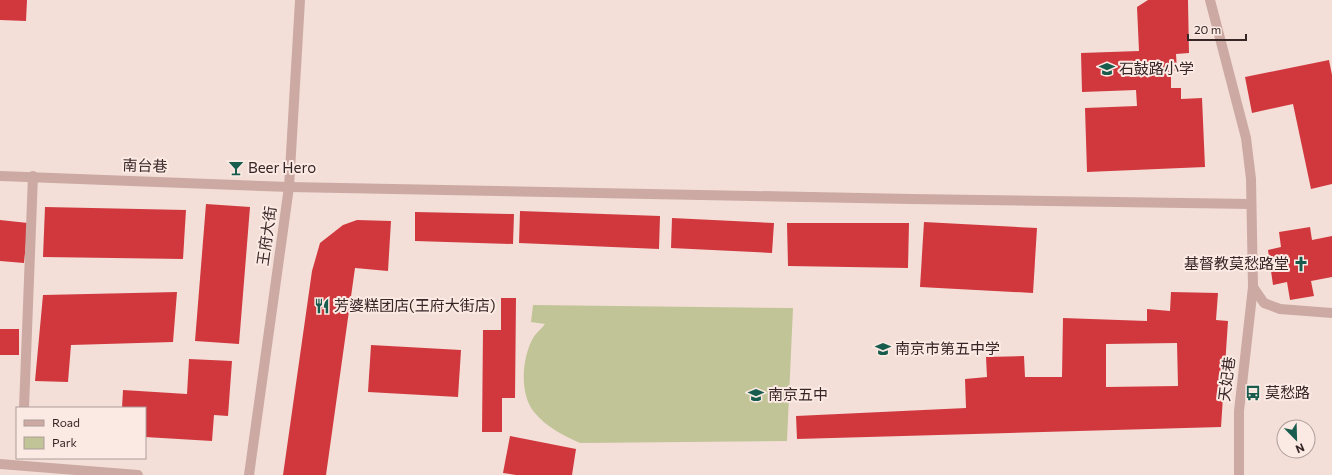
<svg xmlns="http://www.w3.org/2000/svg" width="1332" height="475" viewBox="0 0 1332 475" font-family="Commissioner,'Noto Sans SC',sans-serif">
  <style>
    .green { fill: #c1c497 }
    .building { fill: #d1383e; fill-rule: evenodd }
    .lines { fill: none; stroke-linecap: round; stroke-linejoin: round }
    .minor { stroke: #ccaaa3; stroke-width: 10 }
    .tertiary { stroke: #ccaaa3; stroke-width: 10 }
    .labels { text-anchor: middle; stroke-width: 4; stroke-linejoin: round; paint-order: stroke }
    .poi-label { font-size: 15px; fill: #372626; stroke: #fbeae4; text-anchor: start }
    .street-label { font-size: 15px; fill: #372626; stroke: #fbeae4 }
  </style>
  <rect width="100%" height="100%" fill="#f3dfd8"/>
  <path class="green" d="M 533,305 L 793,308 L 787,441 L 580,443 C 564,436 546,427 534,412 C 519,393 522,358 533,338 C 536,333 542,328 545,324 L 531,322 Z"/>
  <g class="building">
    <polygon points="0,0 27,0 26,21 0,20"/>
    <polygon points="1148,0 1188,0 1189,53 1176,54 1177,70 1171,71 1171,88 1181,88 1181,99 1202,98 1205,167 1087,172 1085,108 1137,106 1136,90 1082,92 1081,53 1139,51 1137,7"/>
    <polygon points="1329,60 1332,75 1332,184 1311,189 1293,104 1252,113 1245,77"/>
    <polygon points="206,204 250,207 239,344 195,341"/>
    <polygon points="45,207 186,210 183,259 43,257"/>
    <polygon points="520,211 660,216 659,249 519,243"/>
    <polygon points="415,212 514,214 513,244 415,241"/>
    <polygon points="672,218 774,223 772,253 671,248"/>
    <polygon points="0,220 28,223 24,263 0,261"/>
    <polygon points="357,220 391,221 388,271 355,268 326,475 283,475 312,271 320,243 343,225"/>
    <polygon points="924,222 1037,228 1033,293 920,287"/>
    <polygon points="787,223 909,223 908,268 788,266"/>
    <polygon points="1310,227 1312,240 1332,236 1332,277 1311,281 1314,296 1290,300 1287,282 1273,285 1268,250 1281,247 1279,232"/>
    <polygon points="177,292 173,342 71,345 68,382 35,381 43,295"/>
    <path d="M 1171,292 L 1218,293 L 1216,320 L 1228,321 L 1221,427 L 797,439 L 796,416 L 966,408 L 965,379 L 987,377 L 986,357 L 1024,356 L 1025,377 L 1062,377 L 1063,318 L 1147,321 L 1147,309 L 1170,311 ZM 1177,343 L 1178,386 L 1106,387 L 1106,344 Z"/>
    <polygon points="501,298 516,298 515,398 502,398 502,432 482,432 483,330 501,330"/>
    <rect x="0" y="329" width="19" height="26"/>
    <polygon points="371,345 461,350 458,397 368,392"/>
    <polygon points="189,359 232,361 228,416 214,415 212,441 145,437 145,408 122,408 123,390 187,394"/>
    <polygon points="510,436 576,449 572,475 516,475 503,473"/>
  </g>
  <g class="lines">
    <g class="minor">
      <polyline points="1210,0 1246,138 1251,179 1253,287 1264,303 1280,309 1332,313"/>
      <polyline points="0,176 289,187 911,199 1251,204"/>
      <polyline points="24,408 33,176"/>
      <polyline points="0,464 138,475"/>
      <polyline points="1239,475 1239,411 1253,287"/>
    </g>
    <polyline class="tertiary" points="249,475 289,187 300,0"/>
  </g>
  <defs>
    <symbol id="school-bare" viewBox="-9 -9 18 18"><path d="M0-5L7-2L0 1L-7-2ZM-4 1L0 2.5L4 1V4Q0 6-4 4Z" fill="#185c4d" stroke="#fbeae4" stroke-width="2.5" paint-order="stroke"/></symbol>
    <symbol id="bar-bare" viewBox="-9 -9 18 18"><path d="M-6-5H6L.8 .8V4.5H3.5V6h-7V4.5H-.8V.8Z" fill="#185c4d" stroke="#fbeae4" stroke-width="2.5" paint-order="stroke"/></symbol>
    <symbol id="church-bare" viewBox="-9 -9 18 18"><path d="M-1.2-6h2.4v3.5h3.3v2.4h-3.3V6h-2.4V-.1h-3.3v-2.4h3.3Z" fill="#185c4d" stroke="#fbeae4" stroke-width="2.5" paint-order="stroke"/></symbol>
    <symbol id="restaurant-bare" viewBox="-9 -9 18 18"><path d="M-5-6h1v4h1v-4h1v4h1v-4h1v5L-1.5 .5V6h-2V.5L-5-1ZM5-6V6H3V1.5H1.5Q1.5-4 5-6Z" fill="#185c4d" stroke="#fbeae4" stroke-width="2.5" paint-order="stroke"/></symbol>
    <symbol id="bus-bare" viewBox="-9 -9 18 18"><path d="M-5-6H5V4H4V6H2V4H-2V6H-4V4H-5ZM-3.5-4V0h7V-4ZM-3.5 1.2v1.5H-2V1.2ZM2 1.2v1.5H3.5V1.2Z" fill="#185c4d" stroke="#fbeae4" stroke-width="2.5" paint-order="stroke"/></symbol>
  </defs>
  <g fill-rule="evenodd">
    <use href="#school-bare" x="1096" y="58" width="22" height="22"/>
    <use href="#bar-bare" x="225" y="157" width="22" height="22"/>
    <use href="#church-bare" x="1290" y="253" width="22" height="22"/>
    <use href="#restaurant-bare" x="311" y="295" width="22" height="22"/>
    <use href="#school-bare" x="872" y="338" width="22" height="22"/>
    <use href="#bus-bare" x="1242" y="382" width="22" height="22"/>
    <use href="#school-bare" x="745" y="384" width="22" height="22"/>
  </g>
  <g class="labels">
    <g class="poi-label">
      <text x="1119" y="74">石鼓路小学</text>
      <text x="248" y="173">Beer Hero</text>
      <text x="1289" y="269" text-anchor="end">基督教莫愁路堂</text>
      <text x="334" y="311">芳婆糕团店(王府大街店)</text>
      <text x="895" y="354">南京市第五中学</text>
      <text x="1265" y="398">莫愁路</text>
      <text x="768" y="400">南京五中</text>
    </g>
    <g class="street-label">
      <text transform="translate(145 166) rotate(2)" y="5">南台巷</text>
      <text transform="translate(267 236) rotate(-82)" y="5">王府大街</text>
      <text transform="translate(1227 379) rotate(-83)" y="5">天妃巷</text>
    </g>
  </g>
  <rect x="16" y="407" width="130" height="52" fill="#fbeae4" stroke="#ad9c98"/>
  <rect x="24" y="420" width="20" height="6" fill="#ccaaa3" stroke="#ad9c98"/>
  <text x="52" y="427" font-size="12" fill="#372626">Road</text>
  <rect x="24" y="437" width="20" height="12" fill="#c1c497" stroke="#ad9c98"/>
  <text x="52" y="447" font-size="12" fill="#372626">Park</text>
  <g transform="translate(1296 439) rotate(157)"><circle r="19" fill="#fbeae4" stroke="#ad9c98"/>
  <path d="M0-3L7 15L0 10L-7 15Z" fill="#185c4d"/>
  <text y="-6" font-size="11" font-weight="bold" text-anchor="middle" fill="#372626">N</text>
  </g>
  <path d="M1188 34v6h58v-6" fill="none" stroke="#372626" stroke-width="2"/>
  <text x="1194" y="34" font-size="12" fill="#372626" stroke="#fbeae4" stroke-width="3" paint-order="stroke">20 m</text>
</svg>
